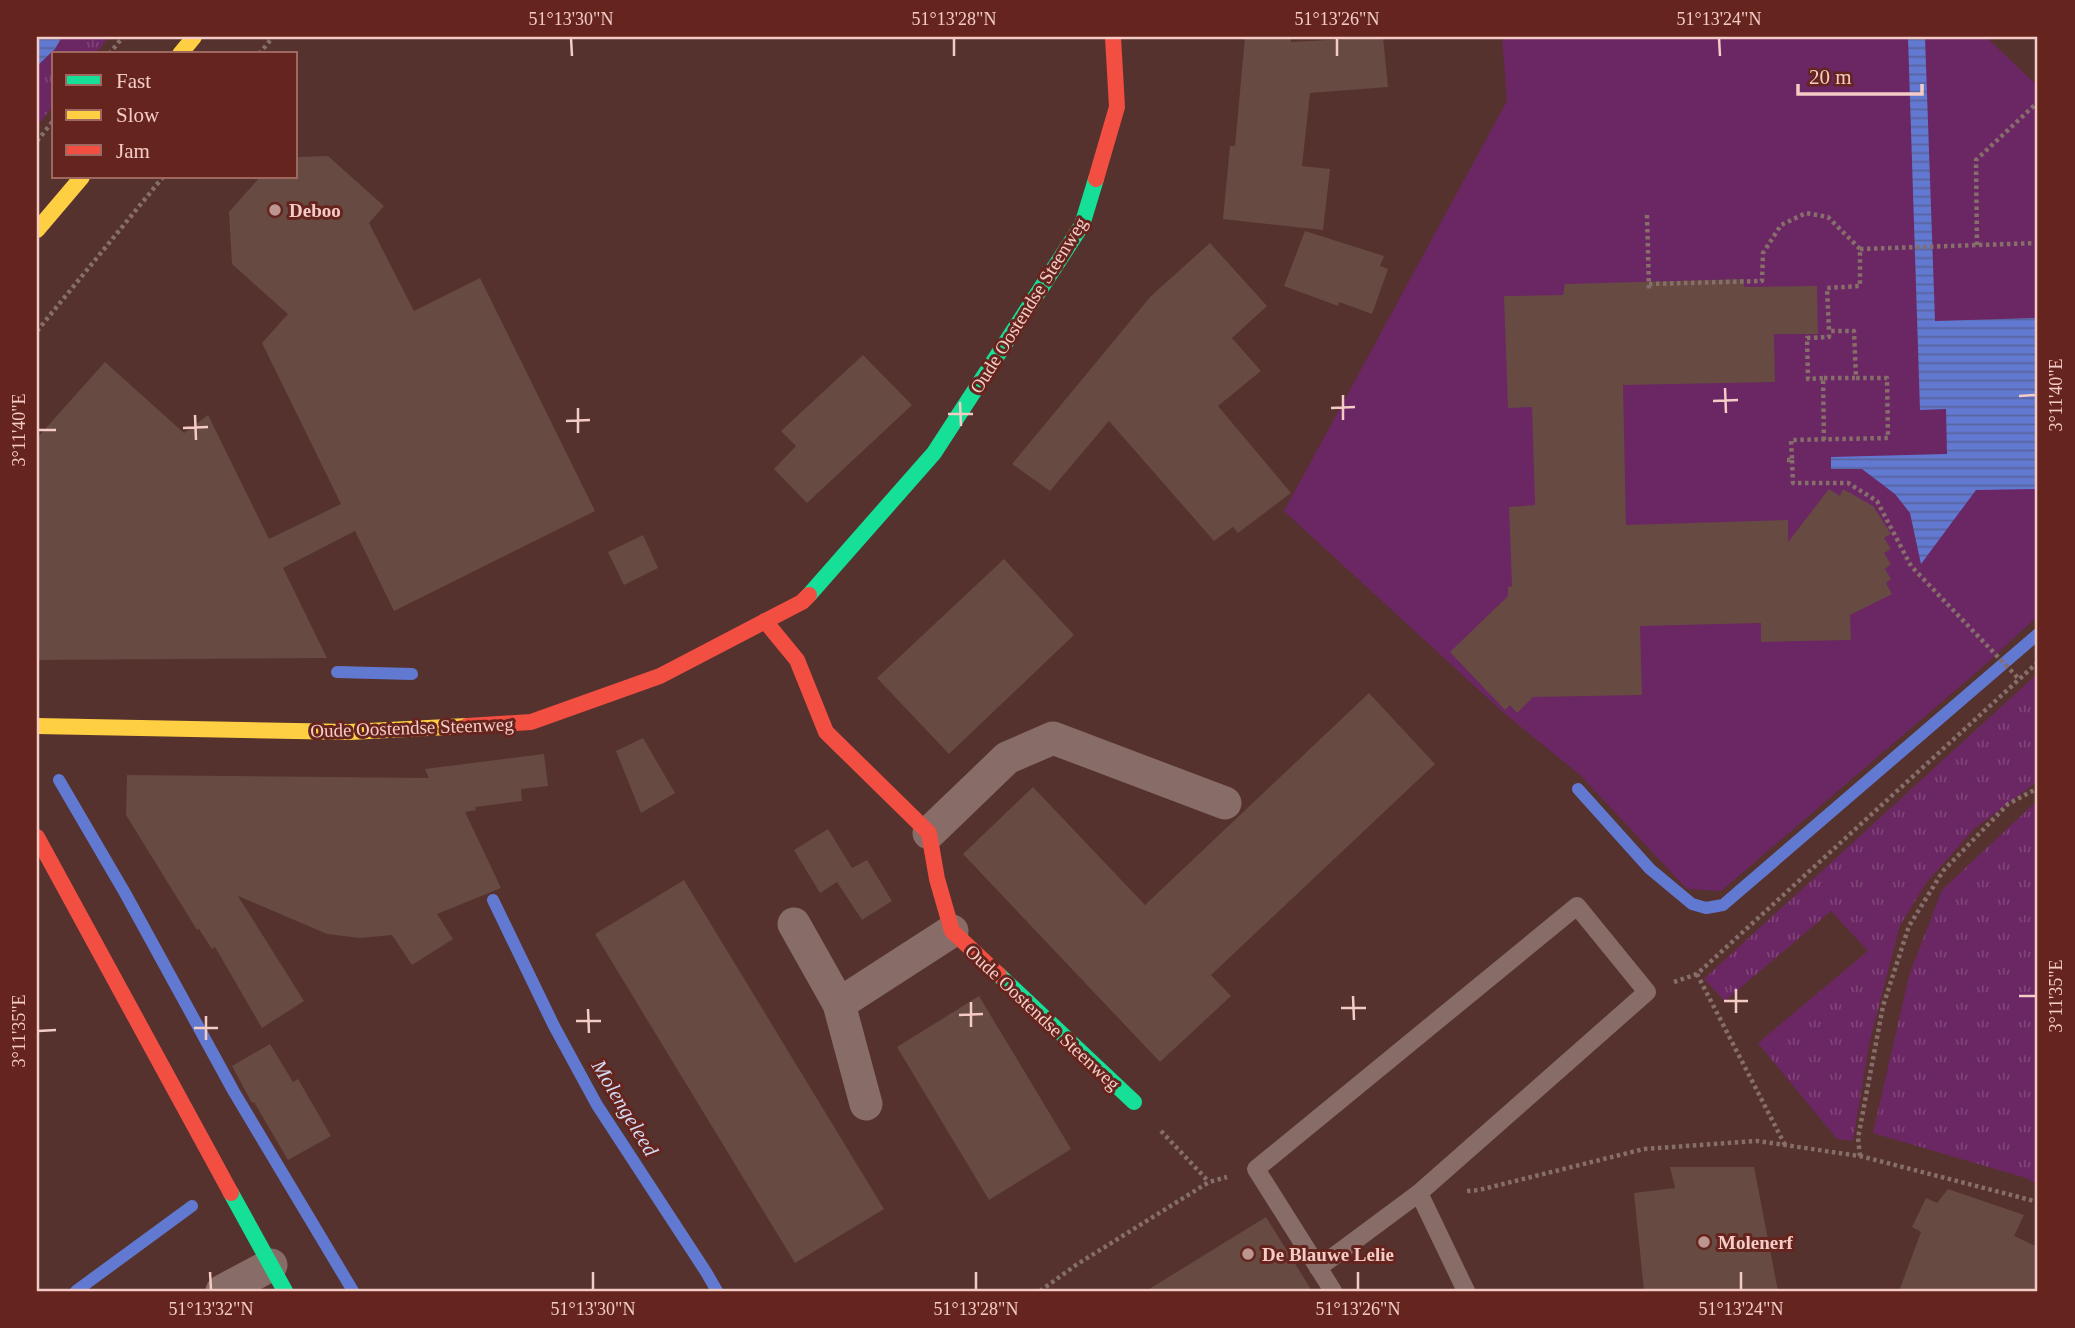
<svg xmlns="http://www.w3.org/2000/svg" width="2075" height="1328" viewBox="0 0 2075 1328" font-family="'Times New Roman',serif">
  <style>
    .grass { fill: url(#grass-tufts) }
    .green { fill: #6b2664 }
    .water { fill: url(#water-rules) }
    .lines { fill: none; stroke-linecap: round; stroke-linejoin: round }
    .stream { stroke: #6279d2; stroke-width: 12 }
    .building { fill: #674a42 }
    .path { stroke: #866e6a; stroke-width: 4.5; stroke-dasharray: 3.5 3.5; stroke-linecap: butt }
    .lane { stroke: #876c67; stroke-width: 18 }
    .street { stroke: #876c67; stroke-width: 33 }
    .fast { stroke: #16e098; stroke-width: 16 }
    .slow { stroke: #ffcf43; stroke-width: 16 }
    .jam { stroke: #f24e42; stroke-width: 16 }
    .ticks { fill: none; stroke: #f4ccc5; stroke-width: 2.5 }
    .poi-dot { fill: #bc9690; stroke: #65251e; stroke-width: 2.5 }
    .labels { text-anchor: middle; stroke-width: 6; stroke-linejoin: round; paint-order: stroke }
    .poi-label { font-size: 19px; font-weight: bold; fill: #f4ccc5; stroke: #65251e; text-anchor: start }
    .street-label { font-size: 19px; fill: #f4ccc5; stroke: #65251e }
    .water-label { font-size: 21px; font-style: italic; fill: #d2dbf5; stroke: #65251e }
    .neatline { fill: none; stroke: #f4ccc5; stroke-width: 2.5 }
    .ticks-label { font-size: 18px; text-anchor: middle; fill: #f4ccc5 }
  </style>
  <defs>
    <pattern id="grass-tufts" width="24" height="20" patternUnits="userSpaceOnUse" patternTransform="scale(1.75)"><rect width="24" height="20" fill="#6b2664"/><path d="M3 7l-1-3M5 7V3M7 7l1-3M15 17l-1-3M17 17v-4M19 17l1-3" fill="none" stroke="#814479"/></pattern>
    <pattern id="water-rules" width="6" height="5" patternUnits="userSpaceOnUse" patternTransform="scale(1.75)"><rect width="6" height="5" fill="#6279d2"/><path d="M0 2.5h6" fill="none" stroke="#59649d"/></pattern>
  </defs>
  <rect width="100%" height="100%" fill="#55322e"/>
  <g class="grass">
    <polygon points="62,37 109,37 95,54 54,54 54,105 37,126 37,66 55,49"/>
    <polygon points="2038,673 2038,781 1974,829 1926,883 1900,925 1869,1044 1853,1141 1837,1139 1758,1043 1868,951 1831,911 1725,1001 1704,979"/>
    <polygon points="2038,800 2038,1185 2026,1178 1873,1133 1909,976 1942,890"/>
  </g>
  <polygon class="green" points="1502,37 1986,37 2038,86 2038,616 1979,670 1721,891 1687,889 1579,774 1505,714 1284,511 1507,101"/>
  <g class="water">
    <polygon points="37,37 62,37 55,49 37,66"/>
    <polygon points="1908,37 1925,37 1935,321 2038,318 2038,489 1976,490 1921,564 1910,513 1895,494 1862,469 1831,469 1831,457 1947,454 1946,409 1920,410"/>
  </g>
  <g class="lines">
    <g class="stream">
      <polyline points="337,672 412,674"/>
      <polyline points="59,780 125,893 234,1092 353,1291"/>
      <polyline points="1578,789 1650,869 1692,904 1706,908 1723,905 2038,634"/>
      <polyline points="493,900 554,1026 597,1105 706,1272 717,1291"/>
      <polyline points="76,1291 192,1206"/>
    </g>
  </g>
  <g class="building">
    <polygon points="1245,37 1291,37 1291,42 1383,37 1388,87 1310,93 1302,166 1330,169 1323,230 1223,219 1230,146 1235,146"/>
    <polygon points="328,156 384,206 369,223 414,311 480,278 595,511 394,611 355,531 283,568 327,658 37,660 37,438 105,362 184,433 208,415 269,539 341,504 262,343 288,314 232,264 229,212 260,177 296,177 296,157"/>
    <polygon points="1305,231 1384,256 1380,266 1388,269 1372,314 1339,302 1338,306 1284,286"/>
    <polygon points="1210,243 1267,306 1232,338 1261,371 1218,406 1291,493 1238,533 1233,527 1214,541 1109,421 1050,491 1012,464 1151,296"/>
    <polygon points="1744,279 1744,287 1817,286 1818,334 1774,334 1775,382 1623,385 1626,525 1788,520 1788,542 1829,489 1840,496 1843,489 1873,506 1891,534 1884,538 1891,549 1884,553 1891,564 1885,569 1891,579 1886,583 1892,594 1850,615 1851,640 1761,642 1761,623 1640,626 1642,695 1533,697 1517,713 1510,705 1505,710 1450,652 1508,596 1508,587 1512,586 1509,507 1535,505 1532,407 1508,408 1504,296 1563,295 1565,284"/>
    <polygon points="863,355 912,405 807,503 774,469 796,446 781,431"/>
    <polygon points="643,535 658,568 624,585 608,552"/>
    <polygon points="1004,559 1074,635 949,754 877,678"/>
    <polygon points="1369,693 1435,764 1211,975 1231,996 1160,1062 963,854 1033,787 1145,905"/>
    <polygon points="643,738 675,793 641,813 616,751"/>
    <polygon points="544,754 548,786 521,789 522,801 475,807 476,810 465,812 501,888 437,914 453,939 412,965 392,935 360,938 327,934 238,896 304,1001 262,1028 215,947 212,949 199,929 197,930 126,815 127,775 429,778 425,769"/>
    <polygon points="828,829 852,868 867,860 892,901 862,920 837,882 820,893 794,850"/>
    <polygon points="684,880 884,1209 795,1263 595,934"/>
    <polygon points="979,996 1071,1149 989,1200 897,1047"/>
    <polygon points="270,1044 293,1082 298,1079 331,1136 288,1160 254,1102 252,1103 232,1066"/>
    <polygon points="1670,1167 1754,1167 1778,1291 1644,1291 1634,1193 1675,1188"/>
    <polygon points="1948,1189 2024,1215 2014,1236 2038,1247 2038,1291 1899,1291 1921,1232 1912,1227 1926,1198 1937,1203"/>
    <polygon points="1266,1217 1312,1291 1146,1291"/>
  </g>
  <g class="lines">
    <g class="path">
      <polyline points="109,54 123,37"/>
      <polyline points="259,54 273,37"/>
      <polyline points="37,141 54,120"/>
      <polyline points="1647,215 1649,290"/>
      <polyline points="1977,245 1976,160 2038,102"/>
      <polyline points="1860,249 2038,243"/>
      <polyline points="1649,284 1762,281 1763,253 1781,225 1806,213 1828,217 1860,249 1860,286 1827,288 1829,331 1854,331 1856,378 1887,378 1888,438 1791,440 1792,460 1787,460"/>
      <polyline points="37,331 163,177"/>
      <polyline points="1823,378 1808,379 1807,338 1829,337 1829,331"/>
      <polyline points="1824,440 1823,378 1855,378"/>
      <polyline points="1792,460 1793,483 1848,483 1877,501 1911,566 2019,679"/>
      <polyline points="1674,982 1697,974"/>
      <polyline points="1161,1131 1209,1182"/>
      <polyline points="1785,1145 1697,974 2038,662"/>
      <polyline points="1860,1156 1858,1138 1883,1006 1909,926 1943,871 2008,804 2038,788"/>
      <polyline points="1467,1191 1479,1190 1644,1149 1757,1141 1860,1156 2038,1202"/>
      <polyline points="1040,1291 1076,1265 1209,1182 1227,1177"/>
    </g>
    <g class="lane">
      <polyline points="1419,1193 1466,1291"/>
      <polyline points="1318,1268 1419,1193 1647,992 1577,906 1256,1169 1333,1291"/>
    </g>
    <g class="street">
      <polyline points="929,833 1007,758 1053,738 1225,803"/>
      <polyline points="794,924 839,1004 866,1104"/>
      <polyline points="839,1004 952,931"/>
      <polyline points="222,1291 271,1265"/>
    </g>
    <g class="fast">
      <polyline points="809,595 934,453 1082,225 1096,179"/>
      <polyline points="999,975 1134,1102"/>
      <polyline points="231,1193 285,1291"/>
    </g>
    <g class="slow">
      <polyline points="180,54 194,37"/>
      <polyline points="37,230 82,177"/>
      <polyline points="37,726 349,732 467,726"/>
    </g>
    <g class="jam">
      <polyline points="1096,179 1117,107 1113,37"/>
      <polyline points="765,621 797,660 826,732 929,833 937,879 952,931 999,975"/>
      <polyline points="467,726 531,722 660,676 802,602 809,595"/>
      <polyline points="37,837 231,1193"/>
    </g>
  </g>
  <path class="ticks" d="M 571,38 L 572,56M 954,38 L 954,56M 1337,38 L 1337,56M 1719,38 L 1720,56M 1725,388 L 1726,413M 1343,395 L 1343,420M 2019,396 L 2036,395M 1713,401 L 1738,400M 960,402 L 961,426M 578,408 L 578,433M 1331,408 L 1355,407M 948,414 L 973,414M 195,415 L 196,440M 566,421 L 590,420M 183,428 L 208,427M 38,430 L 56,430M 1736,989 L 1736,1013M 1353,996 L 1354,1020M 2019,996 L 2036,996M 1724,1001 L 1748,1001M 971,1002 L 971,1027M 1341,1008 L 1366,1008M 588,1009 L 589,1033M 959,1015 L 983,1014M 206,1016 L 206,1040M 576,1021 L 601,1021M 194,1028 L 218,1028M 38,1031 L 56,1030M 210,1272 L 211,1290M 593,1272 L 593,1290M 976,1272 L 976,1290M 1358,1272 L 1358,1290M 1741,1272 L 1741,1290"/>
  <g class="poi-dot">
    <circle cx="275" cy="210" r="7"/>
    <circle cx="1704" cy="1242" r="7"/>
    <circle cx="1248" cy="1254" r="7"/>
  </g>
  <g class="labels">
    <g class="poi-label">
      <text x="289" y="217">Deboo</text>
      <text x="1718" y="1249">Molenerf</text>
      <text x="1262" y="1261">De Blauwe Lelie</text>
    </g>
    <g class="street-label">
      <text transform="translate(1028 305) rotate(-58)" y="7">Oude Oostendse Steenweg</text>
      <text transform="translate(412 727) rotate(-2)" y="7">Oude Oostendse Steenweg</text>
      <text transform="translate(1043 1017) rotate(43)" y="7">Oude Oostendse Steenweg</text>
    </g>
    <g class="water-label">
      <text transform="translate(625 1108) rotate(59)" y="7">Molengeleed</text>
    </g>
  </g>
  <rect width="2075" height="1328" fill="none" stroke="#65251e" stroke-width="77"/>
  <rect x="52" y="52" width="245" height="126" fill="#65251e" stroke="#9e6861" stroke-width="2"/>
  <rect x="66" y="75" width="35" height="10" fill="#16e098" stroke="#9e6861" stroke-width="2"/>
  <text x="116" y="88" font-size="21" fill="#f4ccc5">Fast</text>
  <rect x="66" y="110" width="35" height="10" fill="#ffcf43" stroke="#9e6861" stroke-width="2"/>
  <text x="116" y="122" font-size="21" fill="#f4ccc5">Slow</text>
  <rect x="66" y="145" width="35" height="10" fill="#f24e42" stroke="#9e6861" stroke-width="2"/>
  <text x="116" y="158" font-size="21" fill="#f4ccc5">Jam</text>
  <path d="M1798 84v10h124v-10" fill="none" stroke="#f4ccc5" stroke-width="3.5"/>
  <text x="1809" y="84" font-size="21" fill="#f4ccc5" stroke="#65251e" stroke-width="5" paint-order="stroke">20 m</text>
  <rect x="38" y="38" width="1998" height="1252" class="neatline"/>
  <g class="ticks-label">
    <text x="571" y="25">51°13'30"N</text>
    <text x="954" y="25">51°13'28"N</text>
    <text x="1337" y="25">51°13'26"N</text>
    <text x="1719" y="25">51°13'24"N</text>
    <text transform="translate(2056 395) rotate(-90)" y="6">3°11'40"E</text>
    <text transform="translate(19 430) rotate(-90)" y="6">3°11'40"E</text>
    <text transform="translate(2056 996) rotate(-90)" y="6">3°11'35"E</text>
    <text transform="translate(19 1031) rotate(-90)" y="6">3°11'35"E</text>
    <text x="211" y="1315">51°13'32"N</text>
    <text x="593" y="1315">51°13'30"N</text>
    <text x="976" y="1315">51°13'28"N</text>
    <text x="1358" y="1315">51°13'26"N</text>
    <text x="1741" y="1315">51°13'24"N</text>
  </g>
</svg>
